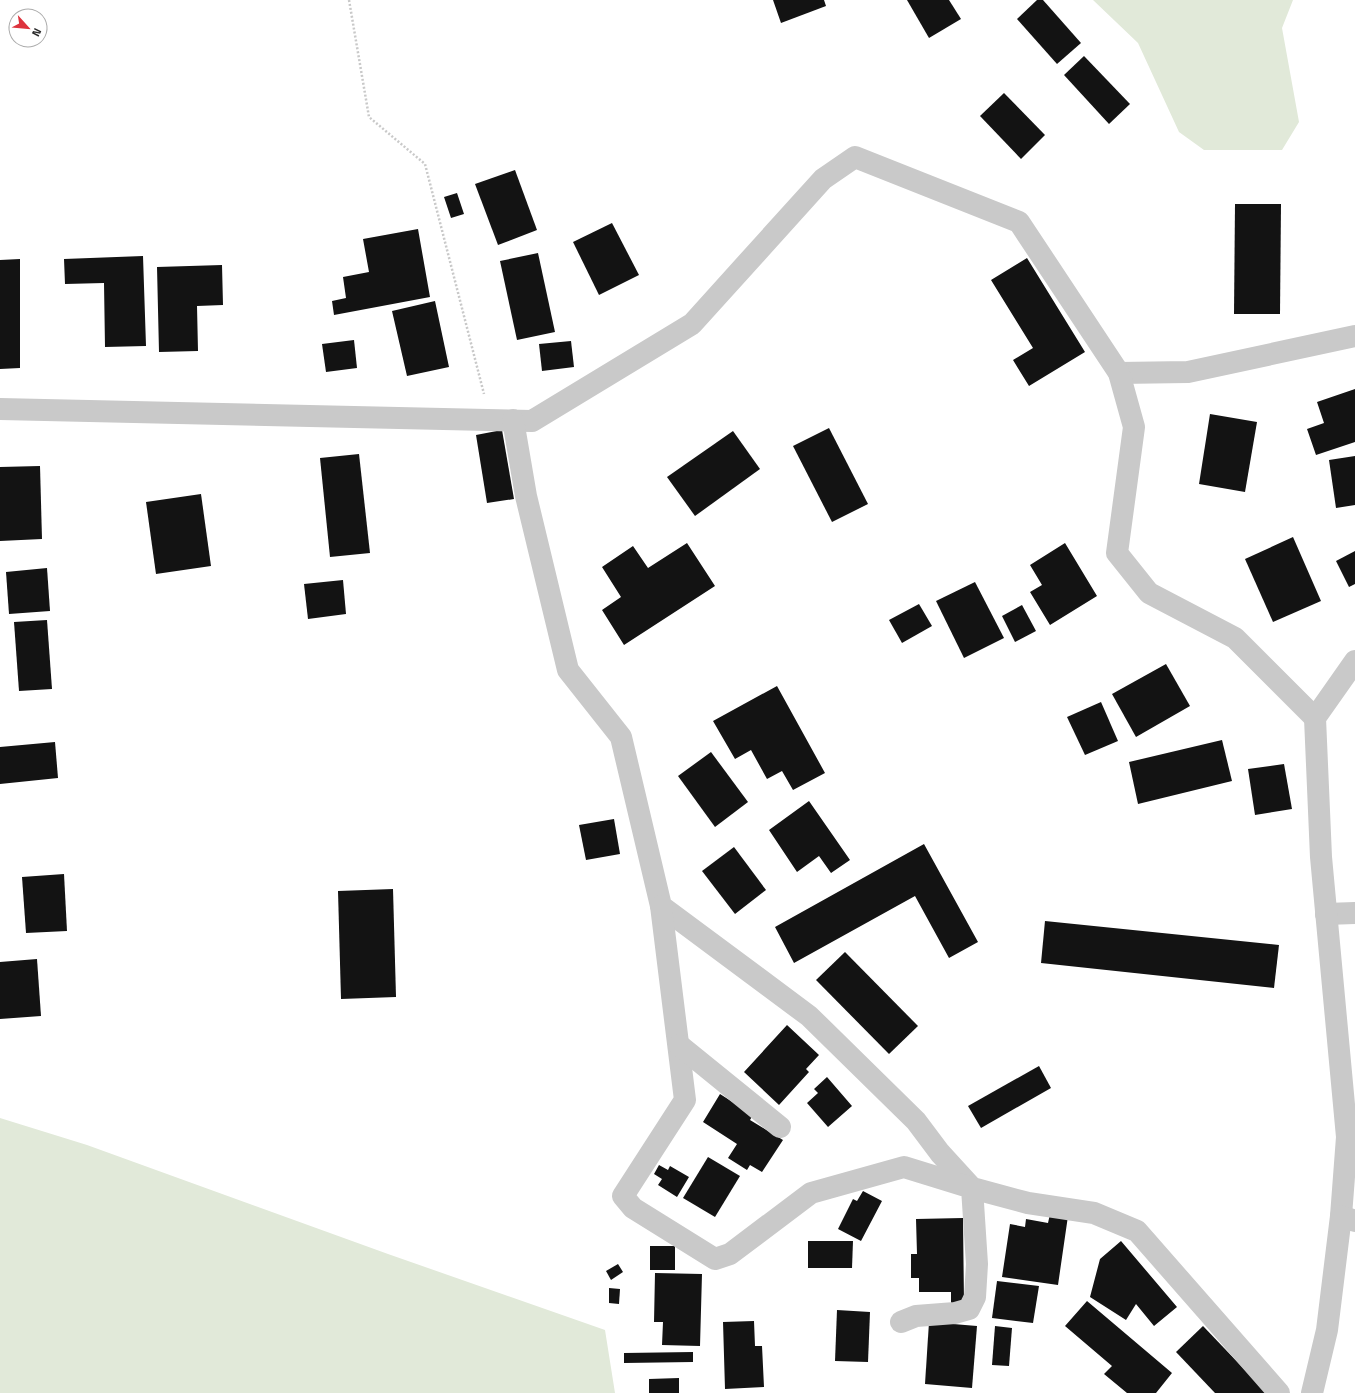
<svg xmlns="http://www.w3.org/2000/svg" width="1355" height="1393" viewBox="0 0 1355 1393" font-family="'Titillium Web',sans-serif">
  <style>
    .green { fill: #e1e9d9 }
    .building { fill: #131313 }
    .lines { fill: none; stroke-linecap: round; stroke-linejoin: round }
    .path { stroke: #c9c9c9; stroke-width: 2.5; stroke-dasharray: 2 2; stroke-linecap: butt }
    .minor { stroke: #c9c9c9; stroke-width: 22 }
    .tertiary { stroke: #c9c9c9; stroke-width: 22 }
  </style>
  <rect width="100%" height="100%" fill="#fff"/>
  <g class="green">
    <polygon points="1093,0 1293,0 1282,28 1299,122 1282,150 1204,150 1179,132 1138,43"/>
    <polygon points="0,1118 87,1145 388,1254 605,1330 615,1393 0,1393"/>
  </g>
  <g class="building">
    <polygon points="773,0 824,0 826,6 781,23"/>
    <polygon points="907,0 949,0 961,19 929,38"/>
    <polygon points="1037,0 1043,0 1081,43 1057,64 1017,19"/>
    <polygon points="1084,56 1130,104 1109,124 1064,75"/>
    <polygon points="1004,93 1045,135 1021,159 980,116"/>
    <polygon points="515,170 537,230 498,245 475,184"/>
    <polygon points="457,193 464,214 451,218 444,197"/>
    <polygon points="1235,204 1281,204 1280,314 1234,314"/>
    <polygon points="612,223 639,275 599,295 573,242"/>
    <polygon points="418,229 430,297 334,315 332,301 346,298 343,277 369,272 363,239"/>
    <polygon points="538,253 555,332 517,340 500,261"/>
    <polygon points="143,256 146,346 105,347 104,283 65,284 64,259"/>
    <polygon points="1027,258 1085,352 1029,386 1013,360 1033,348 991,280"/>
    <polygon points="20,259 20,368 0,369 0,260"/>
    <polygon points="222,265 223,305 197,306 198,351 159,352 157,267"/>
    <polygon points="435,301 449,367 407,376 392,311"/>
    <polygon points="354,340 357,368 326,372 322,344"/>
    <polygon points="571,341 574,367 542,371 539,344"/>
    <polygon points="1355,389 1355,442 1316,455 1307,429 1324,423 1317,402"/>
    <polygon points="1210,414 1257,422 1245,492 1199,484"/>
    <polygon points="829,428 868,504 832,522 793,446"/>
    <polygon points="502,430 514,499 487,503 476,435"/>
    <polygon points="733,431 760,469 695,516 667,477"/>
    <polygon points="359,454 370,553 330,557 320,458"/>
    <polygon points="1355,456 1355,505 1336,508 1329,460"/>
    <polygon points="40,466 42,539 0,541 0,467"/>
    <polygon points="201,494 211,566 156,574 146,502"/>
    <polygon points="1293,537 1321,601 1273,622 1245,559"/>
    <polygon points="687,543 715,586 624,645 602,610 621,597 602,567 633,546 648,568"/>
    <polygon points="1065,543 1097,596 1050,625 1030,592 1042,585 1030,565"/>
    <polygon points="1355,551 1355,584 1349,587 1336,561"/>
    <polygon points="47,568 50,611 9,614 6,572"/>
    <polygon points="343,580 346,614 308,619 304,584"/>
    <polygon points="975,582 1004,638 964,658 936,601"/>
    <polygon points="919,604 932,626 902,643 889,620"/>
    <polygon points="1022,605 1036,631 1015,642 1002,616"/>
    <polygon points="47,620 52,689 19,691 14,622"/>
    <polygon points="1166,664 1190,706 1136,737 1112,694"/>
    <polygon points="777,686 825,773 793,790 782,771 767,779 751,750 735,759 713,721"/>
    <polygon points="1101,702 1118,741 1085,755 1067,717"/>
    <polygon points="1222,740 1232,781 1138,804 1129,762"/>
    <polygon points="55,742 58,778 0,784 0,747"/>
    <polygon points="711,752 748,802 715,827 678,776"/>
    <polygon points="1284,764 1292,809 1255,815 1248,769"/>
    <polygon points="809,801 850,860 831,873 819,856 797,872 769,830"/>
    <polygon points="614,819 620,854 586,860 579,825"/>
    <polygon points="924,844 978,942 949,958 915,896 794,963 775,927"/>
    <polygon points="734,847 766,890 735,914 702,871"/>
    <polygon points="64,874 67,931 26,933 22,877"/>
    <polygon points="393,889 396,997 341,999 338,891"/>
    <polygon points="1045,921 1279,945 1274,988 1041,963"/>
    <polygon points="845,952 918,1026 889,1054 816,980"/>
    <polygon points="37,959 41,1016 0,1019 0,962"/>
    <polygon points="787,1025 819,1055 806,1069 809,1072 779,1105 744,1072"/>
    <polygon points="1039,1066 1051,1088 981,1128 968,1106"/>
    <polygon points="827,1077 852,1106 828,1127 807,1103 818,1093 814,1089"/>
    <polygon points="720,1094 753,1115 750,1120 783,1140 762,1172 750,1165 747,1170 728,1158 737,1144 703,1122"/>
    <polygon points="708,1157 740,1176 715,1217 683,1198"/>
    <polygon points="659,1165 668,1170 670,1166 689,1177 677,1197 658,1185 662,1179 654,1174"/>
    <polygon points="863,1191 882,1201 861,1241 838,1229 853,1199 857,1201"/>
    <polygon points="1050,1214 1068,1216 1058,1285 1002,1277 1010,1224 1025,1227 1026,1219 1048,1223"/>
    <polygon points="963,1218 964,1303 951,1303 951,1292 919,1292 919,1278 911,1278 911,1254 917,1254 916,1219"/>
    <polygon points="808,1241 853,1241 852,1268 808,1268"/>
    <polygon points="1121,1241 1177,1307 1154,1326 1136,1304 1126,1320 1090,1297 1100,1259"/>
    <rect x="650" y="1246" width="25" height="24"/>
    <polygon points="618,1264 623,1272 611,1280 606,1271"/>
    <polygon points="655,1273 702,1274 700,1346 662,1345 663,1322 654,1322"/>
    <polygon points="997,1281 1039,1286 1033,1323 992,1318"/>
    <polygon points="609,1288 620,1289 619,1304 609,1303"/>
    <polygon points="1087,1301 1172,1373 1156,1393 1127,1393 1104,1374 1112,1366 1065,1326"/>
    <polygon points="837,1310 870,1312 868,1362 835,1361"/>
    <polygon points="754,1321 755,1346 762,1346 764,1387 725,1389 723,1322"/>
    <polygon points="929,1322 977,1326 972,1388 925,1384"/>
    <polygon points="995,1326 1012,1328 1009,1366 992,1365"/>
    <polygon points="1203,1326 1267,1393 1215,1393 1176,1352"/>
    <polygon points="693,1352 693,1362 624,1363 624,1353"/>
    <polygon points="679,1378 679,1393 649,1393 649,1379"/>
  </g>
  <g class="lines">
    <polyline class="path" points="349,0 369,117 425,164 484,394"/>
    <g class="minor">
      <polyline points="1119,373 1188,372 1355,336"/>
      <polyline points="0,409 532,421 692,324 823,179 855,157 1019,222 1119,373 1134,427 1117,553 1149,593 1235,638 1315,718"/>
      <polyline points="513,420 526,496 568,670 621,737 661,906 809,1016 916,1121 940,1153 972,1188 1028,1203 1094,1213 1137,1231 1279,1393"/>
      <polyline points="661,906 685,1100 623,1196 633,1208 715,1259 730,1254 811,1193 904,1167 972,1188 977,1264 975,1297 969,1309 955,1313 916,1316 901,1322"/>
      <polyline points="1326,914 1355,913"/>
      <polyline points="679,1045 780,1127"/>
    </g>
    <g class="tertiary">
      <polyline points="1341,1216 1347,1137 1321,857 1315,718 1355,661"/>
      <polyline points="1312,1393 1327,1330 1341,1216 1355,1221"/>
    </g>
  </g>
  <g transform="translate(28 28) rotate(117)"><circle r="19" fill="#ffffff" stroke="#ababab"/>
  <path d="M0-3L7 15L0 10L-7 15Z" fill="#dd333d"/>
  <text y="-6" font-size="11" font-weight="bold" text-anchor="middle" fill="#2c2c2c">N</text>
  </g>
</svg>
